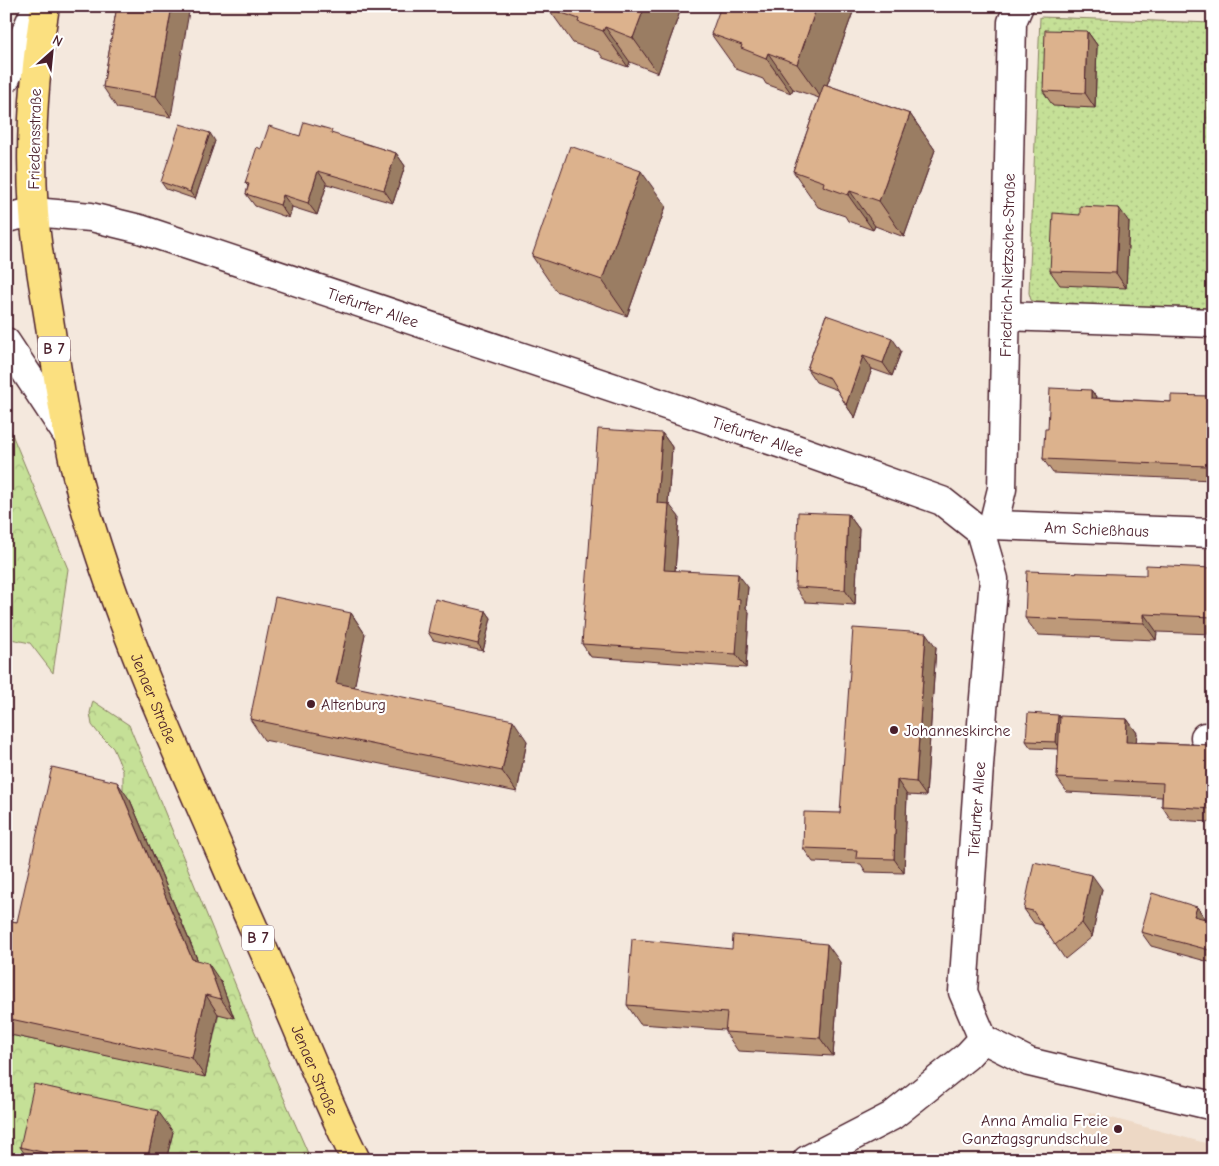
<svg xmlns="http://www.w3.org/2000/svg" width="1219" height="1166" viewBox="0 0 1219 1166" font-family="'Comic Neue',sans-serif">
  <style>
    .built { fill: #edd8c5 }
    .forest { fill: url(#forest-crowns); stroke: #888061 }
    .garden { fill: url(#garden-dots); stroke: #888061 }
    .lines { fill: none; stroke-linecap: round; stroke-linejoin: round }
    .minor-casing { stroke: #4a1f2b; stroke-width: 31 }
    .major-casing { stroke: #4a1f2b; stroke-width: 31 }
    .minor { stroke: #fff; stroke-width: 28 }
    .major { stroke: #fbe080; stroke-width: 28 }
    .wall { fill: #bd9979; stroke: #4a1f2b }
    .shaded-wall { fill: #9a7d63; stroke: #4a1f2b }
    .building { fill: #dcb28d; stroke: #4a1f2b }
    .poi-dot { fill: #4a1f2b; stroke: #fff; stroke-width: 2 }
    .labels { text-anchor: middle; stroke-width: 4.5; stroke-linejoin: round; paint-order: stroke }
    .shield { fill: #fff; stroke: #80626b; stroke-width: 1 }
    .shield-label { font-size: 15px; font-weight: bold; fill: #4a1f2b }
    .street-label { font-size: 16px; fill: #4a1f2b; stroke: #fff }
    .poi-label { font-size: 16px; fill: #4a1f2b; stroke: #fff; text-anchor: start }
  </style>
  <defs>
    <pattern id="forest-crowns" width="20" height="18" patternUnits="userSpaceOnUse" patternTransform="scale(1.25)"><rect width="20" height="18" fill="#c5e097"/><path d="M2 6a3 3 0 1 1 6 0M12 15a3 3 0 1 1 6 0" fill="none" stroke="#abc082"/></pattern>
    <pattern id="garden-dots" width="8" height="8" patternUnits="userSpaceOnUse" patternTransform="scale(1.25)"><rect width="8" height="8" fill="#c5e097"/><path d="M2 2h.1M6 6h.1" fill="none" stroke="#abc082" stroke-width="1.8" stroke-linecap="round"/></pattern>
  </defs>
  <rect width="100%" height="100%" fill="#f4e8dd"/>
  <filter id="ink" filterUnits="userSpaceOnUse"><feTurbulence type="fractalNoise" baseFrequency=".02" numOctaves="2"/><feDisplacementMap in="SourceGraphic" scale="10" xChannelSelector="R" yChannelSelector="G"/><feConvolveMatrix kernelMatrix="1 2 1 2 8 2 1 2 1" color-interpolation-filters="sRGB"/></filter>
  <g filter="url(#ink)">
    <polygon class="built" points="1089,1112 1213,1145 1213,1160 1077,1160"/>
    <g class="forest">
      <polygon points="6,420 68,569 53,673 30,643 6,638"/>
      <polygon points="93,701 129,725 254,1030 311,1160 6,1160 6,1034 205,1076 219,1014 234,1017 205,978 130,800 123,798 123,771 113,748 99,734 92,725 90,713"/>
    </g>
    <polygon class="garden" points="1040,17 1213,23 1213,309 1037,303 1031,300 1029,293"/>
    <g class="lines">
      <defs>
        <g id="minor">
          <polyline points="6,78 37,6"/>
          <path id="s1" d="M 6,218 L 34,212 L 91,217 L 140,229 L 782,444 L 942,501 L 980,531 L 994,579 L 983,710 L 963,992 L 983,1039 L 1029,1062 L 1213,1106"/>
          <polyline points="1006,316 1213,323"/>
          <polyline points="6,342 66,433"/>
          <path id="s2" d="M 993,525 L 1002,489 L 1012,22 L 1019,6"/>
          <path id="s3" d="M 980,531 L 993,525 L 1213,533"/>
          <polyline points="1205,737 1213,737"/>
          <polyline points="807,1160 892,1116 967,1056 983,1039"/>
        </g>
        <g id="major">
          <path id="s4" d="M 45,6 C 34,74 29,144 34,213 C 37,255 46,297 52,339 C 62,404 72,468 92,530 C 127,643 176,750 223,858 C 246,912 271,966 294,1020 C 314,1067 333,1114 356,1160"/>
        </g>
      </defs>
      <use href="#minor" class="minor-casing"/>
      <use href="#major" class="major-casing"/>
      <use href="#minor" class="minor"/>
      <use href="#major" class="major"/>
    </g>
    <g class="wall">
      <polygon points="117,6 171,117 117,108 103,87"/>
      <polygon points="548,6 682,6 658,73 630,62 628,67 603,58 599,52 573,43 548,8"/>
      <polygon points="853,12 827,85 910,114 935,150 904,237 875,226 873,230 848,221 845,216 818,207 793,171 819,98 793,89 791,93 766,84 763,79 736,69 711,34"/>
      <polygon points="1087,31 1097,45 1095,108 1053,106 1043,91"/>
      <polygon points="335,135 396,153 405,166 393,203 327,184 317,215 292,207 289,218 255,206 246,194 248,186 245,183 261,149 300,136"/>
      <polygon points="215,141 195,199 166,189 161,182"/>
      <polygon points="666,206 627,316 556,291 532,256"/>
      <polygon points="1080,215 1129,222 1126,288 1060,285 1050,271"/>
      <polygon points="826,315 901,351 892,376 872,369 855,418 846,405 837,390 816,382 807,369"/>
      <polygon points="1091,390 1097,398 1171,402 1213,401 1213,480 1053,473 1043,459 1048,429"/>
      <polygon points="662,433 672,447 668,504 679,517 675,571 748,587 746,608 749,612 746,668 591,657 582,644"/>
      <polygon points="848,514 859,529 855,605 805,602 795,587"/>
      <polygon points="1213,568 1213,634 1157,632 1156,640 1038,635 1025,618 1146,575"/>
      <polygon points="486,611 491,618 483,651 433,640 428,632"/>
      <polygon points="351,613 365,634 354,687 527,741 517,792 264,740 250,719"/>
      <polygon points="936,647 926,796 907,795 904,873 866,872 861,864 813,862 803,848 840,813"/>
      <polygon points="1060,718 1127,719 1137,733 1136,742 1213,745 1213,822 1171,820 1162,806 1162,797 1067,792 1057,778 1058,749 1031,748 1026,741"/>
      <polygon points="130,800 198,961 221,982 234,1018 218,1014 205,1077 6,1034 6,920 17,922"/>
      <polygon points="1102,889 1092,937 1065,959 1042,925 1034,923 1024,909"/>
      <polygon points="1197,907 1206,919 1213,921 1213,963 1151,946 1141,932"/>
      <polygon points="840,962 833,1056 738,1051 725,1032 725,1030 640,1024 627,1005"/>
      <polygon points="173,1132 166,1160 29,1160 20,1147"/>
    </g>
    <g class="shaded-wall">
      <polygon points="172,6 190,6 171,117 156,96"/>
      <polygon points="645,6 682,6 658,73 633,38"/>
      <polygon points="817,6 849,6 853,12 822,99 797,64"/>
      <polygon points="605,27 630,62 628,67 603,31"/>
      <polygon points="1087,31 1097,45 1095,108 1085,93"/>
      <polygon points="768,53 793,89 791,93 766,58"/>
      <polygon points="910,114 935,150 904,237 879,201"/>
      <polygon points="210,133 215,141 195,199 190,192"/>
      <polygon points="396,153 405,166 393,203 384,190"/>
      <polygon points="318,171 327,184 317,215 308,203"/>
      <polygon points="641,171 666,206 627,316 602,280"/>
      <polygon points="850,191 875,226 873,230 848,195"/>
      <polygon points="283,195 292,207 289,218 280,205"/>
      <polygon points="1119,208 1129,222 1126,288 1116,273"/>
      <polygon points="892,338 901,351 892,376 883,363"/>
      <polygon points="863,356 872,369 855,418 846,405"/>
      <polygon points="1091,390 1101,404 1091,398"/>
      <polygon points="1209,396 1213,401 1213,474 1207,466"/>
      <polygon points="662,433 672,447 667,517 657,503"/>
      <polygon points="669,504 679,517 674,584 664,570"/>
      <polygon points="848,514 859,529 855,605 845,590"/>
      <polygon points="738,574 748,587 746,608 749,612 746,668 736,654 736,598"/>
      <polygon points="486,611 491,618 483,651 478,644"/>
      <polygon points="351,613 365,634 351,704 336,683"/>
      <polygon points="1144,614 1157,632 1156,640 1144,623"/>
      <polygon points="6,632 11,639 6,662"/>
      <polygon points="926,633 936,647 926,796 916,782"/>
      <polygon points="1058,715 1063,722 1061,750 1056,742"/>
      <polygon points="1127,719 1137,733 1135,756 1126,742"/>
      <polygon points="513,720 527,741 517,792 502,771"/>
      <polygon points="897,780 907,795 904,873 894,859"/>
      <polygon points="117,782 130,800 205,978 192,959"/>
      <polygon points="1092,875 1102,889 1092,937 1082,923"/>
      <polygon points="1197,907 1207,921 1194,916"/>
      <polygon points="827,944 840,962 833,1056 820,1038"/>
      <polygon points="208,963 221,982 234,1018 221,999"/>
      <polygon points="206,995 218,1014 205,1077 192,1058"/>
      <polygon points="158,1111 173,1132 166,1160 147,1160"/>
    </g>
    <g class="building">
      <polygon points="117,6 172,6 156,96 103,87"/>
      <polygon points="548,6 645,6 633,38 605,27 603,31 578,22 579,19 548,8"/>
      <polygon points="721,6 817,6 797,64 768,53 766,58 741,48 742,45 711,34"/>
      <polygon points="1045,30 1087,31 1085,93 1043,91"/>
      <polygon points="824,84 910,114 879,201 850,191 848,195 823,186 824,182 793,171"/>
      <polygon points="304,122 332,130 331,133 396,153 384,190 318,171 308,203 283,195 280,205 246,194 249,184 245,183 257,147 261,149 269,126 300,136"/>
      <polygon points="180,124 210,133 190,192 161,182"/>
      <polygon points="570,146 641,171 602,280 532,256"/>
      <polygon points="1080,206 1119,208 1116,273 1050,271 1053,213 1080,215"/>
      <polygon points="826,315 892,338 883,363 863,356 846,405 830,378 807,369"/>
      <polygon points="1050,388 1091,390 1091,398 1171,402 1171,395 1209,396 1207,466 1043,459 1045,429 1048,429"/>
      <polygon points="598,429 662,433 657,503 669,504 664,570 738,574 736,598 740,599 736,654 582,644"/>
      <polygon points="798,512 848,514 845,590 795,587"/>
      <polygon points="1146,565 1213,568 1213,617 1144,614 1144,623 1025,618 1027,571 1146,575"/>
      <polygon points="275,597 351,613 336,683 513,720 502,771 250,719"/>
      <polygon points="435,599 486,611 478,644 428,632"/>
      <polygon points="853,628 926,633 916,782 897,780 894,859 856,858 857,850 803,848 804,812 840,813"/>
      <polygon points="1028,713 1058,715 1056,742 1026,741"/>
      <polygon points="1060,716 1127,719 1126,742 1213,745 1213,809 1162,806 1163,783 1057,778"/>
      <polygon points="52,767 117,782 192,959 208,963 221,999 206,995 192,1058 6,1018 6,920 17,922"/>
      <polygon points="1034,862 1092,875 1082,923 1055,945 1033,911 1024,909"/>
      <polygon points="1152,893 1197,907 1194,916 1213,921 1213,951 1141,932"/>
      <polygon points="733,935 827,944 820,1038 725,1032 727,1013 627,1005 632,939 732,949"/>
      <polygon points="34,1084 158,1111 147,1160 77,1160 20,1147"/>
    </g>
  </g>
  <g class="poi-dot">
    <circle cx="311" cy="704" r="5"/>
    <circle cx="894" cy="730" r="5"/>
    <circle cx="1118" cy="1129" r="5"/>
  </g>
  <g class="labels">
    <g class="shield">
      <rect x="38" y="336.5" width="32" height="25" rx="4"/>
      <rect x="242" y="925.5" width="32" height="25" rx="4"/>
    </g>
    <g class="shield-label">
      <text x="54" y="354">B 7</text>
      <text x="258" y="943">B 7</text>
    </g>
    <g class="street-label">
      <text transform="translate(34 139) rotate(-89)" y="6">Friedensstraße</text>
      <text dy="6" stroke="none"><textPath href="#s2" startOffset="261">Friedrich-Nietzsche-Straße</textPath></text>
      <text dy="6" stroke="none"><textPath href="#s1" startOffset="382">Tiefurter Allee</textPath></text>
      <text dy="6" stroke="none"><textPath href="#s1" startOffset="788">Tiefurter Allee</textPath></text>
      <text dy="6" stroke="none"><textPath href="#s3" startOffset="118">Am Schießhaus</textPath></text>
      <text dy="6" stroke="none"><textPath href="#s4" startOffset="710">Jenaer Straße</textPath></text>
      <text transform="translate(976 809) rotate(-86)" y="6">Tiefurter Allee</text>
      <text dy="6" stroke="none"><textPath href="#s4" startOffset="1115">Jenaer Straße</textPath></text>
    </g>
    <g class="poi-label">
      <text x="321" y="710">Altenburg</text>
      <text x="904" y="736">Johanneskirche</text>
      <text x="1108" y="1126" text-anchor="end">Anna Amalia Freie<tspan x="1108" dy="18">Ganztagsgrundschule</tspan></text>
    </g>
  </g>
  <rect width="1219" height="1166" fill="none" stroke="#fff" stroke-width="25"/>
  <rect x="12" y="12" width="1194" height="1141" fill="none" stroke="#4a1f2b" stroke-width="2" filter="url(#ink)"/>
  <g transform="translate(52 52) rotate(27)" stroke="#ffffff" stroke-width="4" paint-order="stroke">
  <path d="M0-4L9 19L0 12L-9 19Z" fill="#4a1f2b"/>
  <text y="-8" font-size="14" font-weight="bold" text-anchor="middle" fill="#4a1f2b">N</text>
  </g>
</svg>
